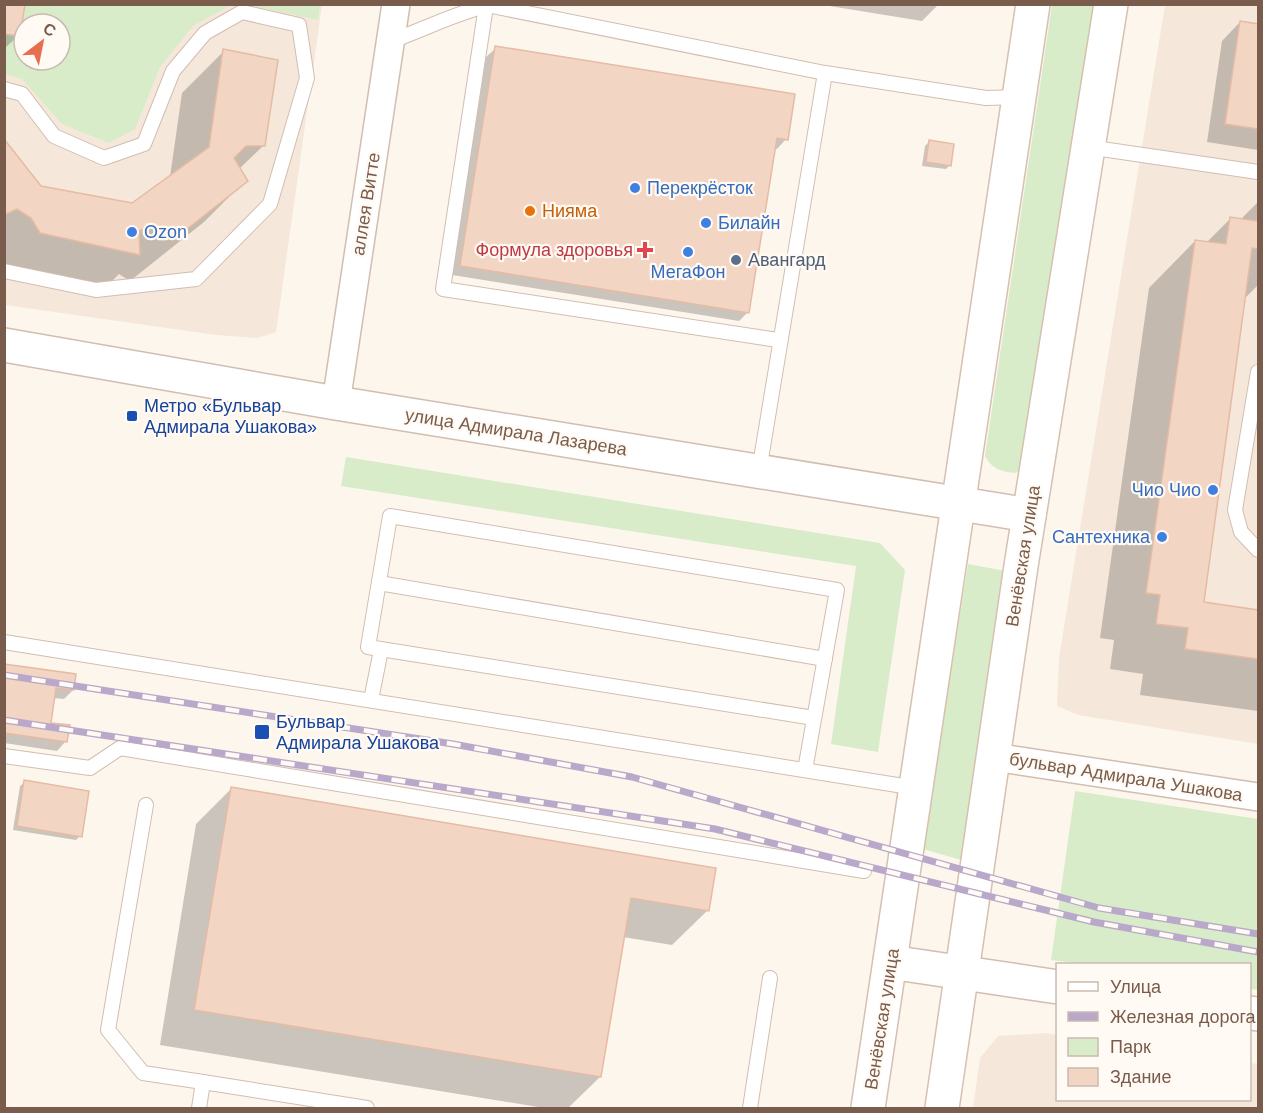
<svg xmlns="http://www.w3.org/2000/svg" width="1263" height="1113" viewBox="0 0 1263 1113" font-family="Helvetica,sans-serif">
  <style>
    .residential { fill: #f5e8da; fill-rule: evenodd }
    .green { fill: #d8ecc9; fill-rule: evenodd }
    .shadow { fill: #0003 }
    .building { fill: #f3d5c3; stroke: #e6bba3; stroke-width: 1.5 }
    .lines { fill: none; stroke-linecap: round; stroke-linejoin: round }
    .service-casing { stroke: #d1beb0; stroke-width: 16 }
    .minor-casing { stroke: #d1beb0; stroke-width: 30 }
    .tertiary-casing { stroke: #d1beb0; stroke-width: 36 }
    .secondary-casing { stroke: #d6c0b0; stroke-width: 36 }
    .service { stroke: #fff; stroke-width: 14 }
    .minor { stroke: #fff; stroke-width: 27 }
    .tertiary { stroke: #fff; stroke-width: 33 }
    .secondary { stroke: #fff; stroke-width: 33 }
    .rail-casing { stroke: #b9a8c9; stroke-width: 7 }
    .rail { stroke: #fffaf3; stroke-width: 4.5; stroke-dasharray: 14; stroke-linecap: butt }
    .shop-dot { fill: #3f7fe0; stroke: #fffaf3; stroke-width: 2 }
    .food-dot { fill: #e8710a; stroke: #fffaf3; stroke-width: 2 }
    .health-dot { fill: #e0444e; stroke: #fffaf3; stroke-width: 2 }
    .service-dot { fill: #5c6f8a; stroke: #fffaf3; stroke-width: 2 }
    .transit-dot { fill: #1a4fb4; stroke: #fffaf3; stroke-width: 2 }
    .labels { text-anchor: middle; stroke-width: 4.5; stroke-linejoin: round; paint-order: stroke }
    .shop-label { font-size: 18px; fill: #366cbe; stroke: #fffaf3; text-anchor: start }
    .street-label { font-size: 18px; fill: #7a5c4d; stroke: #fffaf3 }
    .food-label { font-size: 18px; fill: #c56008; stroke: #fffaf3; text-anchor: start }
    .health-label { font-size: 18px; fill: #be3a42; stroke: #fffaf3; text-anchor: end }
    .service-label { font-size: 18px; fill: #4e5e75; stroke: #fffaf3; text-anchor: start }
    .transit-label { font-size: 18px; fill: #164399; stroke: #fffaf3; text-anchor: start }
  </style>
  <rect width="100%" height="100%" fill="#fdf6ec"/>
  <g class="residential">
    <path d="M 5,5 L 322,5 L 276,332 L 257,338 L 216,335 L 5,305 ZM 24,24 L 60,24 L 60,60 L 24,60 Z"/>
    <polygon points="1165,5 1258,5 1258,744 1078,715 1057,706 1059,658"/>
    <polygon points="1047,1033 1057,1035 1058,1100 1250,1100 1250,1063 1258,1064 1258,1108 973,1108 980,1058 998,1036"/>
  </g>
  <g class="green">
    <path d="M 4,5 L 231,5 L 193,26 L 160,67 L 135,129 L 109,143 L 62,124 L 22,79 L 5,74 ZM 24,24 L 60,24 L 60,60 L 24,60 Z"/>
    <polygon points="249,5 320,4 320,5 318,20"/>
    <path d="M 1052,5 L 1098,5 L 1027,464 L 1016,473 C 1001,472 992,469 985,456 Z"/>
    <polygon points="346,457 880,543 905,570 878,752 831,744 856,566 341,486"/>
    <polygon points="968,564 1011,572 968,862 923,849"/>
    <polygon points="1075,791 1258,819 1258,990 1250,989 1250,964 1083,964 1051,960"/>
  </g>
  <g class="shadow">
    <polygon points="4,4 18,36 4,49"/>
    <polygon points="817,4 939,4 922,21"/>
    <polygon points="1240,22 1258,25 1258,150 1207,142 1222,41"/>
    <polygon points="496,48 786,139 777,149 774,148 748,312 739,321 452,275 486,57"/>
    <polygon points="224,51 263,146 239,169 246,180 204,222 130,281 119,274 97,296 4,276 4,141 40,187 132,205 170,177 182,93"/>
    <polygon points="930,141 950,165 946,169 922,166 925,146"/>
    <polygon points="1258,202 1258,285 1244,299 1202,604 1258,612 1258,711 1140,695 1143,674 1110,669 1114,640 1100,638 1149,288 1195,241 1206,243 1230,219 1240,220"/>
    <polygon points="4,665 73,690 64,699 53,698 49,724 66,741 57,751 4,743"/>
    <polygon points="25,782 80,836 76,840 13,830 20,786"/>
    <polygon points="231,789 708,910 672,945 623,937 600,1077 568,1108 544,1108 160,1045 196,824"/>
  </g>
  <g class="building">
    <polygon points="4,4 25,4 20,36 4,34"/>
    <polygon points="1240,21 1258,24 1258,129 1225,124"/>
    <polygon points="495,46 795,94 788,140 777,138 749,313 460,266"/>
    <polygon points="223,49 278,60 265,146 246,146 234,158 248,181 173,240 151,226 139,231 140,255 40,233 31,218 17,209 4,215 4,139 41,186 132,203 209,147"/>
    <polygon points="929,140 954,144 951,166 926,162"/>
    <polygon points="1258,209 1258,249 1252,248 1204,602 1258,610 1258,659 1185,649 1188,628 1156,624 1160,595 1146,593 1195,240 1226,244 1230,217 1257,221"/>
    <polygon points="4,664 76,674 74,690 56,688 51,723 70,725 67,742 4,733"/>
    <polygon points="24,780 89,791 82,837 17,826"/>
    <polygon points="231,787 716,868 709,911 631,898 601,1077 194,1010"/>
  </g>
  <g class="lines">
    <defs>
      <g id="service">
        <polyline points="482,4 825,73 986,98 1019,97"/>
        <polyline points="486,6 443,289 778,340"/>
        <path d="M 391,41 C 423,30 453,14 486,6"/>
        <polyline points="4,89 22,94 54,136 104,158 144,144 173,71 205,33 242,12 299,25 307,78 270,204 196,279 96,290 4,271"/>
        <polyline points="1088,147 1258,172"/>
        <polyline points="1258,372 1235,510 1241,532 1258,550"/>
        <polyline points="759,471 825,73"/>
        <polyline points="379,583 825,659"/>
        <polyline points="4,642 916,788"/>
        <polyline points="371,700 381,650"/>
        <polyline points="4,756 90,768 120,748 864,871"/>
        <polyline points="805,770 837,590 390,516 368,647 814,718"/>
        <polyline points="146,805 108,1030 143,1073 203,1082 199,1108"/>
        <polyline points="203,1082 367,1108"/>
        <polyline points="750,1108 770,978"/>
      </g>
      <g id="minor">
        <polyline points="336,403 396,4"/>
        <polyline points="994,757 1258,797"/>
      </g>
      <g id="tertiary">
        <polyline points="4,345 336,403 1029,515"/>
        <polyline points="890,962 1058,987"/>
        <polyline points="1250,1013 1258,1014"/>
      </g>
      <g id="secondary">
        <polyline points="868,1108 1033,4"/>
        <polyline points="942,1108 1021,566 1111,4"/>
      </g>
    </defs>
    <use href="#service" class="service-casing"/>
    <use href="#minor" class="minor-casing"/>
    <use href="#tertiary" class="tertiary-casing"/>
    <use href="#secondary" class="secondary-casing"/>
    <use href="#service" class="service"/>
    <use href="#minor" class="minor"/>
    <use href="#tertiary" class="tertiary"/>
    <use href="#secondary" class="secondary"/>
    <defs>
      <g id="rail">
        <polyline points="4,675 453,744 632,777 1099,908 1258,934"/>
        <polyline points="4,720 715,829 1094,922 1258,952"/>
      </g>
    </defs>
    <use href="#rail" class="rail-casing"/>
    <use href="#rail" class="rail"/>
  </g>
  <g class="shop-dot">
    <circle cx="635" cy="188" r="6"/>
    <circle cx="706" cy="223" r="6"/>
    <circle cx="132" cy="232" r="6"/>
    <circle cx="688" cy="252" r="6"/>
    <circle cx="1213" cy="490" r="6"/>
    <circle cx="1162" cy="537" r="6"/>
  </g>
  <circle class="food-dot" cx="530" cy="211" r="6"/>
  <path class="health-dot" d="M642 241h6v6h6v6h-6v6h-6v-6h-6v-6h6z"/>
  <circle class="service-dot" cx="736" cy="260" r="6"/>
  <g class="transit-dot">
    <rect x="126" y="410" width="12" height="12" rx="3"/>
    <rect x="254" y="724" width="16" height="16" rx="3"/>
  </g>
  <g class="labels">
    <g class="shop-label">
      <text x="647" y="194">Перекрёсток</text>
      <text x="718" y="229">Билайн</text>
      <text x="144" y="238">Ozon</text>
      <text x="688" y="278" text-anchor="middle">МегаФон</text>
      <text x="1201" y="496" text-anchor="end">Чио Чио</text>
      <text x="1150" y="543" text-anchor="end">Сантехника</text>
    </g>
    <g class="street-label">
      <text transform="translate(366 204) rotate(-81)" y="6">аллея Витте</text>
      <text transform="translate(516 432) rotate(9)" y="6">улица Адмирала Лазарева</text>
      <text transform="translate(1023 556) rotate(-81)" y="6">Венёвская улица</text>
      <text transform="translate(1126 777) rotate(9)" y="6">бульвар Адмирала Ушакова</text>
      <text transform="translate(882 1019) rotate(-81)" y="6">Венёвская улица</text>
    </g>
    <g class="food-label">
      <text x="542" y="217">Нияма</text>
    </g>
    <g class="health-label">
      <text x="633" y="256">Формула здоровья</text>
    </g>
    <g class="service-label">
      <text x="748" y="266">Авангард</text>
    </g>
    <g class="transit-label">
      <text x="144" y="412">Метро «Бульвар<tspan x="144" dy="21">Адмирала Ушакова»</tspan></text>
      <text x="276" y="728">Бульвар<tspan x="276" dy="21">Адмирала Ушакова</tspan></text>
    </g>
  </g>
  <rect width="1263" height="1113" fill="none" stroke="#7a5c4d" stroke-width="12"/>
  <rect x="1056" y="963" width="195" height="138" fill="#fffaf3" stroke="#cabbb1" stroke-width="1.5"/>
  <rect x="1068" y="982" width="30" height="9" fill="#ffffff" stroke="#cabbb1" stroke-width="1.5"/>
  <text x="1110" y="993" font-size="18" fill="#7a5c4d">Улица</text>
  <rect x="1068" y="1012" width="30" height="9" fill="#b9a8c9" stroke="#cabbb1" stroke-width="1.5"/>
  <text x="1110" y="1023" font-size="18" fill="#7a5c4d">Железная дорога</text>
  <rect x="1068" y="1038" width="30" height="18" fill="#d8ecc9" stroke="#cabbb1" stroke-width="1.5"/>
  <text x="1110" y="1053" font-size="18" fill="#7a5c4d">Парк</text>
  <rect x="1068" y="1068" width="30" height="18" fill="#f3d5c3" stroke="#cabbb1" stroke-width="1.5"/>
  <text x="1110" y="1083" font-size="18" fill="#7a5c4d">Здание</text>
  <g transform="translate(42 42) rotate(32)"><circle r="28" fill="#fffaf3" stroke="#cabbb1" stroke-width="1.5"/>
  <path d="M0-4.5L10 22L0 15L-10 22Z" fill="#e76f51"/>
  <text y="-9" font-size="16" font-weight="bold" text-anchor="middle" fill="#7a5c4d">С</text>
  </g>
</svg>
